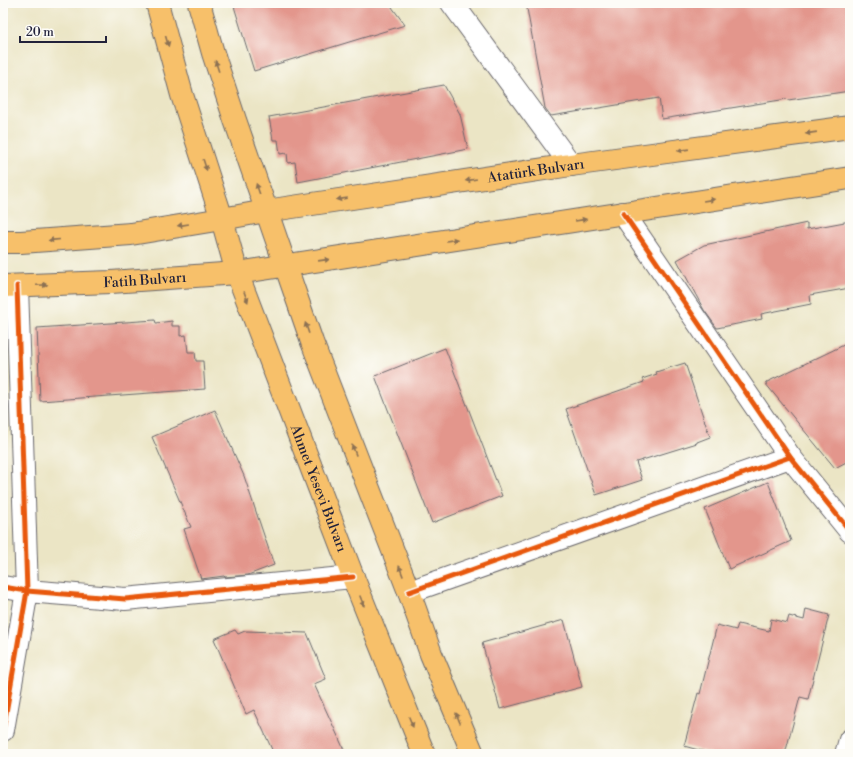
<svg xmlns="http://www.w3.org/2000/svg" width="853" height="757" viewBox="0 0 853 757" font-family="'Libre Bodoni',serif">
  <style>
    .building { fill: #e3968c }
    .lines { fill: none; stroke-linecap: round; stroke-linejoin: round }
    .minor-casing { stroke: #68666b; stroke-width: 24 }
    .major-casing { stroke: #68666b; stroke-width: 24 }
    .minor { stroke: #fff; stroke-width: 22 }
    .major { stroke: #f7c06b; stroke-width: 22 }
    .cycleway-casing { stroke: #fdfcf7; stroke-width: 8 }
    .cycleway { stroke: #e8590c; stroke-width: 5 }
    .oneway { fill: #8c7153 }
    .labels { text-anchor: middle; stroke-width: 3; stroke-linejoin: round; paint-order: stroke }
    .street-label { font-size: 14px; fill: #22223b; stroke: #fdfcf7 }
  </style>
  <rect width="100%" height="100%" fill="#fdfcf7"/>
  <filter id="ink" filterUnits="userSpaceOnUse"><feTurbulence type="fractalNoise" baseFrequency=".025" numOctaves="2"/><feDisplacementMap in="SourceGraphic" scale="8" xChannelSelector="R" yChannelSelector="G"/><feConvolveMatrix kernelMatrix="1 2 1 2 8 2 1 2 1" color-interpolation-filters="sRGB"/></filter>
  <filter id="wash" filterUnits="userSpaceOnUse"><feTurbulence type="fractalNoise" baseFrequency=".012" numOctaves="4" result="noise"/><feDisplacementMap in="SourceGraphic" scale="16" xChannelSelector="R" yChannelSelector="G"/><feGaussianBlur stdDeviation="0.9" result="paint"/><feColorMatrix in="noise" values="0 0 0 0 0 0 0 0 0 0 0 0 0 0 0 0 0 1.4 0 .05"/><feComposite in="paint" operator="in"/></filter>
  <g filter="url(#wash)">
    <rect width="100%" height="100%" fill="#ebe5c5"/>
    <g id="blocks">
      <g class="building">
        <polygon points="233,3 389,3 405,25 254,71"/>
        <polygon points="526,3 850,3 850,91 788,100 787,99 662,119 659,98 551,116 545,108"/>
        <polygon points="444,85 460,114 468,149 298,182 295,162 288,163 287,153 280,154 278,140 273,140 269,117"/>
        <polygon points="850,221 850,288 810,295 811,304 761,314 762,319 717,328 704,310 677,260 704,245 807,223 807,229"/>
        <polygon points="155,320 156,323 172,321 172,326 180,326 180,336 186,335 188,352 195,352 196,361 203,361 205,389 40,401 37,328"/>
        <polygon points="850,342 850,460 835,468 765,383"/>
        <polygon points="445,348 502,496 432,523 375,376"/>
        <polygon points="685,363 710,437 697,442 697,443 636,462 642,480 596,495 566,409 644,382 642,379 657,374 656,372"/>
        <polygon points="215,410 244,476 274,565 248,575 225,577 224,576 201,579 184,529 191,527 152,437"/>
        <polygon points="768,482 791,541 729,569 705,509"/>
        <polygon points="806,609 829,615 808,699 800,697 785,754 713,754 684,746 698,693 700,694 717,625 736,630 738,624 769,631 771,619 787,623 789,616 804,620"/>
        <polygon points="564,620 582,687 500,709 482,643"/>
        <polygon points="235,630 238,634 245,631 307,633 326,679 314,684 346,754 274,754 254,710 246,714 214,639"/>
      </g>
    </g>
  </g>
  <g filter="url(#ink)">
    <use href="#blocks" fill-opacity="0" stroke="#68666b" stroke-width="1"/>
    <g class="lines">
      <defs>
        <g id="minor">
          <polyline points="452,3 571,165"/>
          <polyline points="623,213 790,457 850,531"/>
          <polyline points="3,587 27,591 125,599 353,577"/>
          <polyline points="409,592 790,457"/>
          <polyline points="3,730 27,591 17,286"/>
          <polyline points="846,754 850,740"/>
        </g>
        <g id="major">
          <path id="s1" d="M 157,3 L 182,95 L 222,219 L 237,273 L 353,577 L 424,754"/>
          <polyline points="199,3 213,53 235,120 312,342 409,592 431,654 473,754"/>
          <path id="s2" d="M 3,242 L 21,242 L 131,234 L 222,219 L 266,211 L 571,165 L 850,127"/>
          <path id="s3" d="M 3,286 L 111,282 L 237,273 L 850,178"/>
        </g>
      </defs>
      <use href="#minor" class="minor-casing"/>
      <use href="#major" class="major-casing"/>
      <use href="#minor" class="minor"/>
      <use href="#major" class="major"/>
      <defs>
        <g id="cycleway">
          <polyline points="623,213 790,457 850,531"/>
          <polyline points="3,587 27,591 125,599 353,577"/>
          <polyline points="409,592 790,457"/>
          <polyline points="3,730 27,591 17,286"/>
        </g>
      </defs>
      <use href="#cycleway" class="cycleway-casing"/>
      <use href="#cycleway" class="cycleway"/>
    </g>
    <defs><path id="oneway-solid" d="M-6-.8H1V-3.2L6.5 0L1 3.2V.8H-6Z"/></defs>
    <g class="oneway">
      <use href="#oneway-solid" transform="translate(167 41) rotate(74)"/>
      <use href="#oneway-solid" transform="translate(217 66) rotate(-108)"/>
      <use href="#oneway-solid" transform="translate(811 133) rotate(172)"/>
      <use href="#oneway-solid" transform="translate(683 150) rotate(172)"/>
      <use href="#oneway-solid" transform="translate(205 165) rotate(72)"/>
      <use href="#oneway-solid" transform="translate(471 180) rotate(171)"/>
      <use href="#oneway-solid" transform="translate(258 189) rotate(-109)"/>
      <use href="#oneway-solid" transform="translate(342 199) rotate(171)"/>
      <use href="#oneway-solid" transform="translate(709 200) rotate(-9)"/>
      <use href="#oneway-solid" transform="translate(581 220) rotate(-9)"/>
      <use href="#oneway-solid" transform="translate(183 225) rotate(171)"/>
      <use href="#oneway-solid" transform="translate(54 240) rotate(175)"/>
      <use href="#oneway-solid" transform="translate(452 240) rotate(-9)"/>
      <use href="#oneway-solid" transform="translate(324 260) rotate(-8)"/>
      <use href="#oneway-solid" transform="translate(42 285) rotate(-3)"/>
      <use href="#oneway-solid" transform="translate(246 297) rotate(70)"/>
      <use href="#oneway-solid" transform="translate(307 328) rotate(-109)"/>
      <use href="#oneway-solid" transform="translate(354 450) rotate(-111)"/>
      <use href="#oneway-solid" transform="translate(401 571) rotate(-111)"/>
      <use href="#oneway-solid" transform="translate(362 601) rotate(68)"/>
      <use href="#oneway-solid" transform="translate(458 718) rotate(-112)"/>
      <use href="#oneway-solid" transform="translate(411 722) rotate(68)"/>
    </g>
  </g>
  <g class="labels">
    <g class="street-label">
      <text dy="5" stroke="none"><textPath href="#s2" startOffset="538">Atatürk Bulvarı</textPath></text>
      <text dy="5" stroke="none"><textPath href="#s3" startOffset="142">Fatih Bulvarı</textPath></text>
      <text dy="5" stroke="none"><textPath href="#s1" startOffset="512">Ahmet Yesevi Bulvarı</textPath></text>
    </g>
  </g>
  <rect width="853" height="757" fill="none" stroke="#fdfcf7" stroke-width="16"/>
  <path d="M20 36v6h86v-6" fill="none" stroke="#22223b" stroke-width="2"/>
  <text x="26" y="36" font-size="12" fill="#22223b" stroke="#fdfcf7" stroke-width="3" paint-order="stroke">20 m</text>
</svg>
